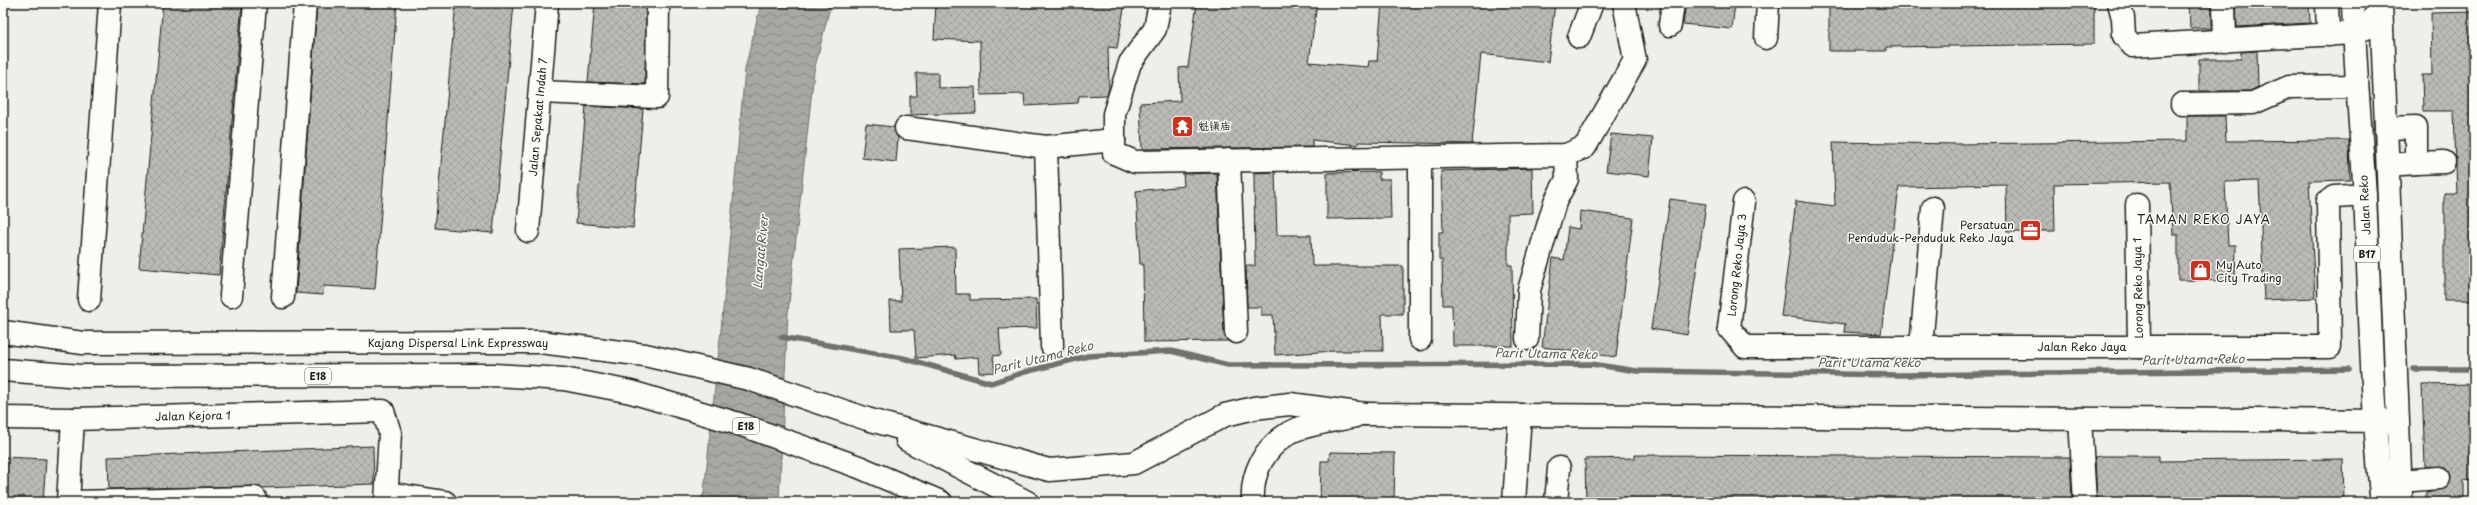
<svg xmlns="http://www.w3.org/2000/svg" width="2477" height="505" viewBox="0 0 2477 505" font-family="'Playpen Sans','LXGW WenKai TC',sans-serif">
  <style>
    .water { fill: url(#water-waves); stroke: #706f6d }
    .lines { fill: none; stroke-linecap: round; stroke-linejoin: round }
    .stream { stroke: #706f6d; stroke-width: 5.5 }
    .building { fill: url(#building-cross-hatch); stroke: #1c1c1c }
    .minor-casing { stroke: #1c1c1c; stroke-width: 25 }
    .major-casing { stroke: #1c1c1c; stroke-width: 25 }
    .highway-casing { stroke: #1c1c1c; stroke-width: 25 }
    .minor { stroke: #fdfcf7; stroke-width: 22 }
    .major { stroke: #fdfcf7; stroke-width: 22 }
    .highway { stroke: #fdfcf7; stroke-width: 22 }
    .labels { text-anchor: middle; stroke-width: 3; stroke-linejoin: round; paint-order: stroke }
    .shield { fill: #fdfcf7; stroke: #605f5e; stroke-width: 1 }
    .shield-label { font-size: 10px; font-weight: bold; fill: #1c1c1c }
    .street-label { font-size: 11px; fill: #1c1c1c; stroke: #fdfcf7 }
    .poi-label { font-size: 11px; fill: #1c1c1c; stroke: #fdfcf7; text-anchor: start }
    .neighbourhood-label { font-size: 12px; letter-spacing: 1px; fill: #1c1c1c; stroke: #fdfcf7 }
    .water-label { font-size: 12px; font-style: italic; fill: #5b5b59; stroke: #fdfcf7 }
  </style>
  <defs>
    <pattern id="water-waves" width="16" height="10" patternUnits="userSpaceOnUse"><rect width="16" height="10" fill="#a8a7a3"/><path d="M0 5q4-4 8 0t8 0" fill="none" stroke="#888784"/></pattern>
    <pattern id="building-cross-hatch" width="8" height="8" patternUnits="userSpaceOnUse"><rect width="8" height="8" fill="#bbbab6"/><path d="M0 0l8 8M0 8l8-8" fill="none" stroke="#a09f9c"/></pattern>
  </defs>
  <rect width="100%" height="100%" fill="#f0eeea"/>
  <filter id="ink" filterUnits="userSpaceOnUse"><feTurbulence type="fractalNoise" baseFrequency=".025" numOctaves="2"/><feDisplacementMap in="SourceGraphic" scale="8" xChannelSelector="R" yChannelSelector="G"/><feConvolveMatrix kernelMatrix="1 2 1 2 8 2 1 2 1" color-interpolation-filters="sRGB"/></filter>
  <g filter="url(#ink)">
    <polygon class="water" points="761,3 831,3 814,71 788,313 779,500 778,502 699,502 704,493 723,310 745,69"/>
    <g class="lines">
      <g class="stream">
        <polyline points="781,337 903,358 991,383 1025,372 1088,356 1171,351 1228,365 1591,364 1637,371 1900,375 2349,369"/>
        <polyline points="2414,369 2474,369"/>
      </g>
    </g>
    <g class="building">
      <polygon points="163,3 242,3 219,275 139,268"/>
      <polygon points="317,3 397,3 375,289 324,286 323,295 296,293"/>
      <polygon points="456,3 514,3 493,233 435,228"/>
      <polygon points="595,3 646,3 645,84 588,82"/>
      <polygon points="936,3 1125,3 1117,48 1108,47 1109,89 1107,95 1079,96 1078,103 1025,106 1024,94 981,95 980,41 934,39"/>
      <polygon points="1197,3 1229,3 1260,7 1260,4 1287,7 1288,3 1317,3 1309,62 1368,67 1369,61 1377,61 1382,3 1432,7 1432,3 1555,3 1548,62 1481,54 1472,144 1358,142 1358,145 1312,140 1312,147 1142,149 1140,103 1180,101 1179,68 1188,67"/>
      <polygon points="1686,3 1735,3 1732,29 1683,24"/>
      <polygon points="1829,3 2094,3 2094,44 1886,47 1886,51 1829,51"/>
      <polygon points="2189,3 2212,3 2212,28 2190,28"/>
      <polygon points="2236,3 2309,3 2310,23 2237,27"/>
      <polygon points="2474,12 2474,300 2444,300 2444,194 2457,194 2454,111 2423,111 2422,75 2432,75 2431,13"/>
      <polygon points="2257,51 2258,87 2250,91 2199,91 2199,59 2241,59 2241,52"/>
      <polygon points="916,73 938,73 938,88 975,87 976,113 910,115 910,96 917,96"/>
      <polygon points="586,106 643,109 633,228 576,223"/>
      <polygon points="2187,116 2225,116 2226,141 2349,140 2350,180 2309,181 2315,298 2264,300 2259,181 2225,182 2228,245 2236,245 2235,281 2178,280 2178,234 2173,234 2170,182 2054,184 2055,231 2037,231 2037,240 2021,240 2021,232 2007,232 2006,184 1958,185 1958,186 1899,187 1881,334 1844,332 1845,324 1781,316 1796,201 1835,206 1833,142 1958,144 2187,141"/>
      <polygon points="866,124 894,127 898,138 896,162 862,158"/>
      <polygon points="1611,134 1653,138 1649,176 1606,171"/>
      <polygon points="1532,168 1533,213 1508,214 1508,265 1512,265 1513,346 1453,346 1452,305 1443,305 1442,260 1439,260 1439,232 1443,232 1441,171"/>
      <polygon points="1275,172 1277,235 1311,235 1312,266 1403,266 1403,314 1382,314 1383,351 1334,351 1275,355 1273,315 1261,315 1261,307 1247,307 1246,266 1255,266 1254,173"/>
      <polygon points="1379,172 1379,179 1390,179 1391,218 1327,219 1327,173"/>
      <polygon points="1217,173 1224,333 1228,341 1144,342 1143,264 1140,264 1136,191 1184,186 1183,174"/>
      <polygon points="1670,199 1706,204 1687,335 1651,329"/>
      <polygon points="1580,211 1633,218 1616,357 1542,347 1553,258 1564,260 1568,227 1579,229"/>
      <polygon points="955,247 956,294 970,294 970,300 1036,299 1037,328 999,329 1001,355 993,356 995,372 979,373 978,357 956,359 955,355 916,358 914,330 891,330 890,301 901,301 899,249"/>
      <polygon points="2474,384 2474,479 2464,480 2464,502 2426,502 2426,492 2446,488 2451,477 2449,471 2444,467 2425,466 2422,385"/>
      <polygon points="373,446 374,484 262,488 255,486 109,489 108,457"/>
      <polygon points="1330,452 1395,453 1394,502 1320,502 1321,461 1329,461"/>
      <polygon points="1635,455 2070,457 2072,502 1586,502 1585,459 1635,458"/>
      <polygon points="2101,456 2159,456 2159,461 2343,459 2344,502 2097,502 2095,457"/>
      <polygon points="3,457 46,459 43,502 3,502"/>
    </g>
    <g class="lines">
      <defs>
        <g id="minor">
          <polyline points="1160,3 1155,29 1130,63 1114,114 1114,153 1135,162 1566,155 1585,147 1635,60 1624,3"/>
          <polyline points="2119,3 2123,18 2124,36 2133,46 2354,33 2371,26 2380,3"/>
          <polyline points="2224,3 2225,41"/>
          <polyline points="2327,3 2328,35"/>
          <polyline points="1670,25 1673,3"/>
          <polyline points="1579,37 1592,3"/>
          <polyline points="1766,38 1768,3"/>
          <polyline points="540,92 657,97 658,3"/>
          <polyline points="2182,104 2253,103 2289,87 2356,86"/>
          <polyline points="906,128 1046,147 1114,140"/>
          <polyline points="2386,128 2416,127 2416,163 2388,165"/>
          <polyline points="1046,147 1052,346"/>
          <polyline points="1420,157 1420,339"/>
          <polyline points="1229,160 1236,332"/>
          <polyline points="2416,163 2444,162"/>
          <polyline points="1744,202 1729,328 1745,347 2330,347 2328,201 2335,197 2365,195"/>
          <polyline points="2137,205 2139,347"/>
          <polyline points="528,231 547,3"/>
          <polyline points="231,296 255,3"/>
          <polyline points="283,297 305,3"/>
          <polyline points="89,300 110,3"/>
          <polyline points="1527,339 1529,290 1555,202 1567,179 1566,155"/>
          <polyline points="1921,347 1933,208"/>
          <polyline points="1365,414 2394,421"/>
          <polyline points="3,418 73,419 383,411 390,433 386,502"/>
          <polyline points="2080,419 2085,502"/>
          <polyline points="2400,481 2439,478"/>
          <polyline points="387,493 445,502"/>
          <polyline points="68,502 73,419"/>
          <polyline points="73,502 255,498"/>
          <polyline points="1514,502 1520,415"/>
          <polyline points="1556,502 1559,468"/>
        </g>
        <g id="major">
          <path d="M 2353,3 C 2355,68 2361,132 2365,196 C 2370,296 2371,395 2381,495 L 2385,502"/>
          <polyline points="2381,3 2401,496 2397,502"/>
        </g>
        <g id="highway">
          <polyline points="3,332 83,343 540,342 645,355 749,379 867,419 1049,470 1134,463 1225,415 1254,408 1290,404 1365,414"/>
          <polyline points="3,370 81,376 495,375 564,379 631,392 739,424 859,467 941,502"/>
          <polyline points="907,440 1027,502"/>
          <path d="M 1253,502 C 1251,473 1264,448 1289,433 C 1301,425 1339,420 1355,416"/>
        </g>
      </defs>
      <use href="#minor" class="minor-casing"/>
      <use href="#major" class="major-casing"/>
      <use href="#highway" class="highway-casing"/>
      <use href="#minor" class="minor"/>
      <use href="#major" class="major"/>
      <use href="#highway" class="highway"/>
    </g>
  </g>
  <defs>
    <symbol id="temple-square" viewBox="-11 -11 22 22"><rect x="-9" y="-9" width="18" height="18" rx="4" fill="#c8321e" stroke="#fdfcf7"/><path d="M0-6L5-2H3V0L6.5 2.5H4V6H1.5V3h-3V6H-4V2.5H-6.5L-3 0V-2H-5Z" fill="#fff"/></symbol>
    <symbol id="office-square" viewBox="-11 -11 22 22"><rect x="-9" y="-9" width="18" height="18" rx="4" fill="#c8321e" stroke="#fdfcf7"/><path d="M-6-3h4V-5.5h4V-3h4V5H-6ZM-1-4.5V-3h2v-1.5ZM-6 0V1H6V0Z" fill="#fff"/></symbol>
    <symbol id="shop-square" viewBox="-11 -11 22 22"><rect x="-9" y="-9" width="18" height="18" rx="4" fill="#c8321e" stroke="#fdfcf7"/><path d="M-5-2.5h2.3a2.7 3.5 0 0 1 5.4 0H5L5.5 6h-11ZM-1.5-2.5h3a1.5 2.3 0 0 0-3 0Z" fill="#fff"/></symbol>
  </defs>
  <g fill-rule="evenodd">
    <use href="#temple-square" x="1170" y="114" width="25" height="25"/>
    <use href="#office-square" x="2018" y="218" width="25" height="25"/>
    <use href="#shop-square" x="2188" y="258" width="25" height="25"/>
  </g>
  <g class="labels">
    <g class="shield">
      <rect x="2354" y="246" width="26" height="16" rx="3"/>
      <rect x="305" y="368" width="26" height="16" rx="3"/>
      <rect x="733" y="418" width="26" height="16" rx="3"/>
    </g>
    <g class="shield-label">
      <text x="2367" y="258">B17</text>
      <text x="318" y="380">E18</text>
      <text x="746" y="430">E18</text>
    </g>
    <g class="street-label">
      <text transform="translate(538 117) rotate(-85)" y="4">Jalan Sepakat Indah 7</text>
      <text transform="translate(2365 205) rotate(-93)" y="4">Jalan Reko</text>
      <text transform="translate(1737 265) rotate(-84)" y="4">Lorong Reko Jaya 3</text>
      <text transform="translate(2138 288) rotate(-91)" y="4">Lorong Reko Jaya 1</text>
      <text x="458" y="347">Kajang Dispersal Link Expressway</text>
      <text x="2082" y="351">Jalan Reko Jaya</text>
      <text transform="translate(193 416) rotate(-1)" y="4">Jalan Kejora 1</text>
    </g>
    <g class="poi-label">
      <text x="1198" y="130">魁镇庙</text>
      <text x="2014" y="229" text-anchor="end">Persatuan<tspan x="2014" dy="13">Penduduk-Penduduk Reko Jaya</tspan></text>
      <text x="2216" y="269">My Auto<tspan x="2216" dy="13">City Trading</tspan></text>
    </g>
    <g class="neighbourhood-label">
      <text x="2204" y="224">TAMAN REKO JAYA</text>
    </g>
    <g class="water-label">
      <text transform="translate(761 252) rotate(-85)" y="4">Langat River</text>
      <text transform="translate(1546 354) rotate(1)" y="4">Parit Utama Reko</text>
      <text transform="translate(1043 358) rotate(-14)" y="4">Parit Utama Reko</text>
      <text transform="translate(2193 360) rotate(-1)" y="4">Parit Utama Reko</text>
      <text x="1869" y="367">Parit Utama Reko</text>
    </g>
  </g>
  <rect width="2477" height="505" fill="none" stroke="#fdfcf7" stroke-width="16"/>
  <rect x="8" y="8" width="2461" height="489" fill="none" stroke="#1c1c1c" stroke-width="1.5" filter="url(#ink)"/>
</svg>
